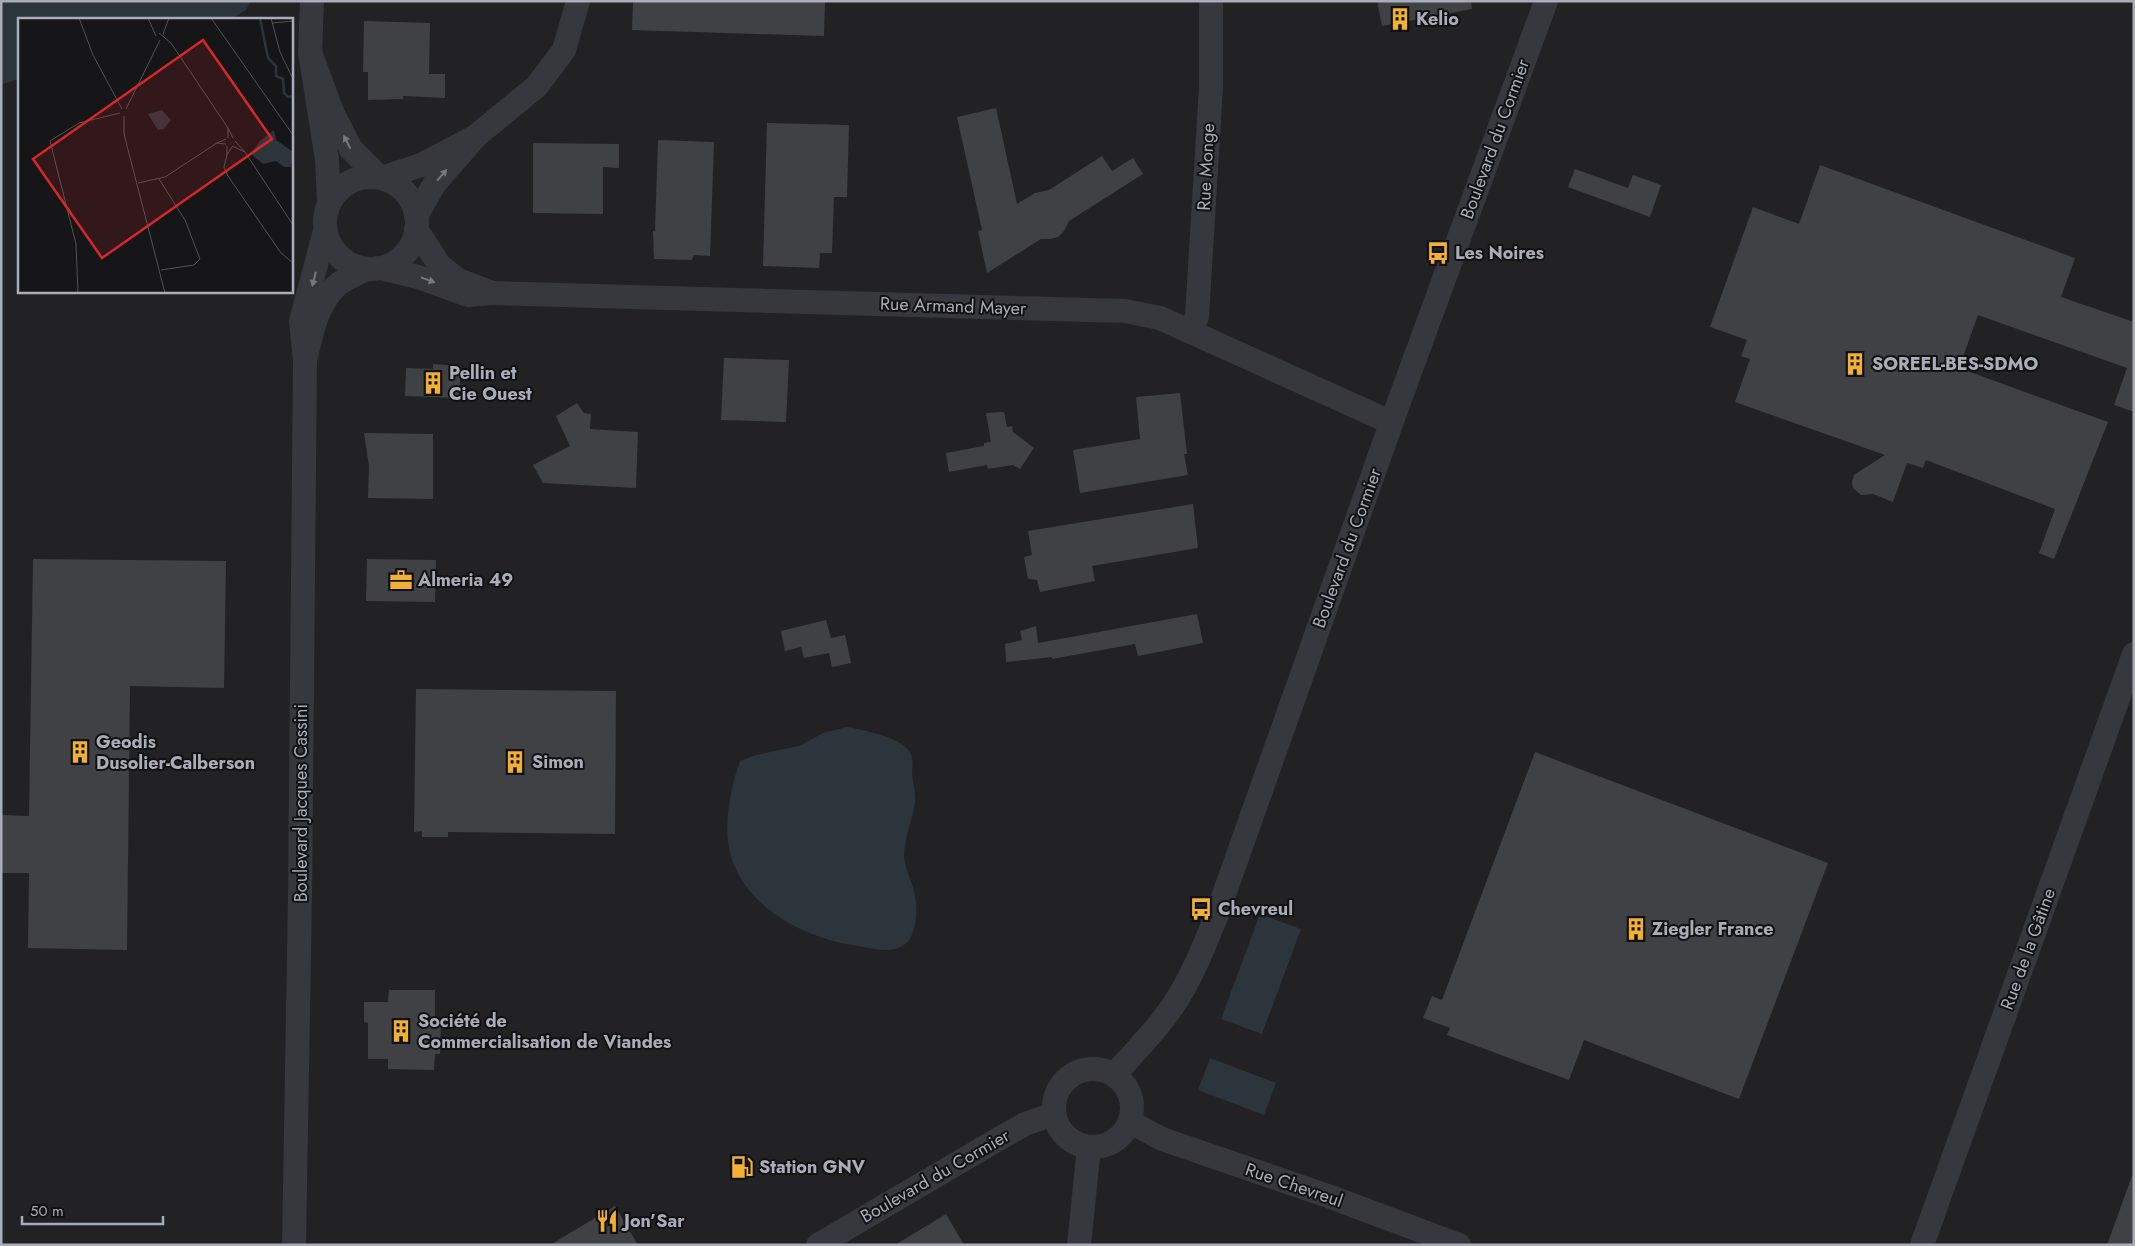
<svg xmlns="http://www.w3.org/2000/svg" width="2135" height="1246" viewBox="0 0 2135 1246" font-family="Jost,sans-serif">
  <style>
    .built { fill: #222225; fill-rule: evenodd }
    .water { fill: #2c353c }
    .building { fill: #404145 }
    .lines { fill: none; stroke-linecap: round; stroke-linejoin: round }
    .minor { stroke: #37383d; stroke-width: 24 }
    .oneway { fill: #757881 }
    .labels { text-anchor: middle; stroke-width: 4; stroke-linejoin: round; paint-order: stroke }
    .poi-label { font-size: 18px; font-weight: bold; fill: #a8adb8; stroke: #111113; text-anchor: start }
    .street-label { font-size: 18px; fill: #a8adb8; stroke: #111113 }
    .inset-river { fill: none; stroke: #2c353c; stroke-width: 2.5 }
    .inset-road { fill: none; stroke: #505258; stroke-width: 1 }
    .view { fill: #d62828; fill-opacity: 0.15; stroke: #d62828; stroke-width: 2.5 }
    .inset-edge { fill: none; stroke: #a8adb8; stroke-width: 2.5 }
  </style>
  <rect width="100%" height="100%" fill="#161618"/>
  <path class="built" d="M 1,1 L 2134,1 L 2134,1245 L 1,1245 ZM 19,19 L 291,19 L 291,291 L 19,291 Z"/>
  <g class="water">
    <polygon points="1,1 251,1 246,10 231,19 19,19 19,79 2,84"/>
    <path d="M 847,727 C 863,730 900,737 909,751 C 914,758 912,766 912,773 C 913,782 916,794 915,803 C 912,821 905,836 904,854 C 904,867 911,879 914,891 C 918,906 918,935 904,945 C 889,955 868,947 852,945 C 806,937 754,912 734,865 C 721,834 729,793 740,761 L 756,755 L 799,746 L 823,733 Z"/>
    <polygon points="1260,914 1301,929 1262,1034 1221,1019"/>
    <polygon points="1210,1058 1276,1083 1264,1115 1198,1090"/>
  </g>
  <g class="building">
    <polygon points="633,1 825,1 824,36 632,30"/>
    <polygon points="1377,1 1471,1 1472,9 1382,26"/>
    <polygon points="364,21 430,23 429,74 445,74 445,98 403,96 403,99 368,100 368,72 363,72"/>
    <polygon points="996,108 1017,204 1035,193 1049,190 1102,156 1112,171 1133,158 1143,174 1069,221 1064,231 1058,237 1050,239 1041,239 987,273 978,231 982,230 957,117"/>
    <polygon points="767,123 849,125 847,197 834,197 832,253 820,253 819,268 763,266"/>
    <polygon points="658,140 714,142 710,256 694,255 692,260 654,259 653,231 655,231"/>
    <polygon points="533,143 619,144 619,168 603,167 603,214 533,213"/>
    <polygon points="1820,165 2075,258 2061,297 2134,322 2134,412 2114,405 2127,368 1978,315 1959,368 2108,422 2054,559 2039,553 2055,509 1926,460 1923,468 1907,463 1893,502 1873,494 1861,495 1853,488 1852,482 1854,475 1885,455 1735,402 1750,359 1741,356 1747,340 1710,327 1753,207 1799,224"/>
    <polygon points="1575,169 1628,188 1633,175 1661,185 1650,217 1568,187"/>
    <polygon points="724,358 789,360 786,422 721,420"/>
    <polygon points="433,364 461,366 459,398 405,396 406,368 433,369"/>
    <polygon points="1180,393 1187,454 1184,454 1188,475 1080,493 1073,450 1140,439 1136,397"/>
    <polygon points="577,403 584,413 591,414 590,429 638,432 636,488 543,483 533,465 570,446 556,416"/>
    <polygon points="1004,412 1007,427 1012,426 1013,432 1034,448 1020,469 1013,465 988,469 987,465 949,472 946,453 984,446 984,443 991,442 986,413"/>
    <polygon points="364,433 433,434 433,499 368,498 369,466"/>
    <polygon points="1193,504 1198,548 1092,566 1095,581 1040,592 1037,580 1028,579 1024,557 1032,555 1028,531"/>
    <polygon points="33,559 226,561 224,688 130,686 127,950 28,948 29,873 1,873 1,815 29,816"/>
    <polygon points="367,559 436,560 435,602 366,601"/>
    <polygon points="1197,614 1203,643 1138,656 1135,644 1052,659 1052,657 1006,662 1005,644 1022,640 1020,631 1036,626 1038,643"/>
    <polygon points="826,620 831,638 845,635 851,663 832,667 829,653 804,658 801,647 785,651 781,631"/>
    <polygon points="416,689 616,691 615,834 448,832 448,837 422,837 422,831 414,832"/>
    <polygon points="1535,752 1828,863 1739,1099 1584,1040 1569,1080 1447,1035 1450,1028 1423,1018 1432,996 1442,1000"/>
    <polygon points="389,990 435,990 435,1022 441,1022 440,1054 435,1054 434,1070 388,1069 388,1059 368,1059 368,1023 364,1022 364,1002 388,1002"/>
    <polygon points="2132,1176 2134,1176 2134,1245 2107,1245"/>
    <polygon points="615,1206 638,1245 550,1245"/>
    <polygon points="946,1214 964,1245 895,1245"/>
  </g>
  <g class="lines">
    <g class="minor">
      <polyline points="310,52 312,1"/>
      <polyline points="476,136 537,86 564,50 578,1"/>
      <circle cx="371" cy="223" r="46"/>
      <polyline points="382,178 421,165 476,136 435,183 416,216"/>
      <polyline points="329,202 327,160 310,52 332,112 351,149 379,177"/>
      <path d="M 325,231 L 301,321 L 305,361 C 311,335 316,306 336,286 C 344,279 357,274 367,269"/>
      <polyline points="381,268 418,277 468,295 492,293 458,280 440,266 416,229"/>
      <polyline points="492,293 1125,311 1160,318 1379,417 1392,421"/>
      <polyline points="1191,332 1197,316 1211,87 1211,1"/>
      <circle cx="1093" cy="1108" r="39"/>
      <path d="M 1114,1075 C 1136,1050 1161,1026 1178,998 C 1194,972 1205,944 1216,917 L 1392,421 L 1546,1"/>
      <polyline points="1130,1122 1162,1139 1328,1196 1459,1245"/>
      <polyline points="294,1245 300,897 305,361"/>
      <polyline points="818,1245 1002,1137 1025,1124 1054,1114"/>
      <polyline points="1079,1245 1089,1147"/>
      <polyline points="1922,1245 2134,654"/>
    </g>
  </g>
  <defs><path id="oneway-solid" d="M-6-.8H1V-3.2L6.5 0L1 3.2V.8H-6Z" transform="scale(1.25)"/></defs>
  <g class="oneway">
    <use href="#oneway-solid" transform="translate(347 142) rotate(-117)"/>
    <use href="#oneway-solid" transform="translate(442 175) rotate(-49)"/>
    <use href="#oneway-solid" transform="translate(314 279) rotate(104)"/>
    <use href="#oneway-solid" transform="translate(428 280) rotate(20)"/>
  </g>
  <defs>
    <symbol id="building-bare" viewBox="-9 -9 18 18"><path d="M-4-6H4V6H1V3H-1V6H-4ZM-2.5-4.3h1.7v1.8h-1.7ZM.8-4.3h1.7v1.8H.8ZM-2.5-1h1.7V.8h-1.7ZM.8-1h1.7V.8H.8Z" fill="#f2b134" stroke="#111113" stroke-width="2.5" paint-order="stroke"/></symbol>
    <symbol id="bus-bare" viewBox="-9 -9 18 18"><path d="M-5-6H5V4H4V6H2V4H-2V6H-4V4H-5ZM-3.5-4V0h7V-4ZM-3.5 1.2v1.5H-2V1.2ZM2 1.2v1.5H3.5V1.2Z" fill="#f2b134" stroke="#111113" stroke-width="2.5" paint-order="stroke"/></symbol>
    <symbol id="office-bare" viewBox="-9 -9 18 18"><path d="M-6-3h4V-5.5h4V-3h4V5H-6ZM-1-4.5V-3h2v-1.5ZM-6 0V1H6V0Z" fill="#f2b134" stroke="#111113" stroke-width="2.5" paint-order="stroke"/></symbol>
    <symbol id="fuel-bare" viewBox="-9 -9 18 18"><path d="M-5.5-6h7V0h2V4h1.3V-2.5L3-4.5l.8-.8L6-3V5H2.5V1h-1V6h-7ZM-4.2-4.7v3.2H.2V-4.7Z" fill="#f2b134" stroke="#111113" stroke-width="2.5" paint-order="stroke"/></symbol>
    <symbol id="restaurant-bare" viewBox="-9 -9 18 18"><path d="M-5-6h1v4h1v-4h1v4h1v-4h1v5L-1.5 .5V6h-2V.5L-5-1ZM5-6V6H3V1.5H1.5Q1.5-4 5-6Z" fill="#f2b134" stroke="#111113" stroke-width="2.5" paint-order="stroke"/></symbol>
  </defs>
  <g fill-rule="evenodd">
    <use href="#building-bare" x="1384" y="3" width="32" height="32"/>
    <use href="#bus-bare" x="1422" y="237" width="32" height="32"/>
    <use href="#building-bare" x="1839" y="348" width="32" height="32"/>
    <use href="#building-bare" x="417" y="367" width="32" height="32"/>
    <use href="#office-bare" x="385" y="564" width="32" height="32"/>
    <use href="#building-bare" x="64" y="736" width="32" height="32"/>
    <use href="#building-bare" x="499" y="746" width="32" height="32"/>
    <use href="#bus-bare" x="1185" y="893" width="32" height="32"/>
    <use href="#building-bare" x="1620" y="913" width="32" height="32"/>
    <use href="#building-bare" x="385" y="1015" width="32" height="32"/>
    <use href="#fuel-bare" x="726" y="1151" width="32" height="32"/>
    <use href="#restaurant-bare" x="591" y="1205" width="32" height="32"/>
  </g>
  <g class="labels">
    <g class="poi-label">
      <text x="1416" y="25">Kelio</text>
      <text x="1455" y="259">Les Noires</text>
      <text x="1872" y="370">SOREEL-BES-SDMO</text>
      <text x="449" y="379">Pellin et<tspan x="449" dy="21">Cie Ouest</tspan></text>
      <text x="418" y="586">Almeria 49</text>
      <text x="96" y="748">Geodis<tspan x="96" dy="21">Dusolier-Calberson</tspan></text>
      <text x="532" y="768">Simon</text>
      <text x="1218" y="915">Chevreul</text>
      <text x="1652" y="935">Ziegler France</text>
      <text x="418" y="1027">Société de<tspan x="418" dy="21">Commercialisation de Viandes</tspan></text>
      <text x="759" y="1173">Station GNV</text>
      <text x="624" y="1227">Jon’Sar</text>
    </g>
    <g class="street-label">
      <text transform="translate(1495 139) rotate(-70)" y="6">Boulevard du Cormier</text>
      <text transform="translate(1206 167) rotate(-87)" y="6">Rue Monge</text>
      <text transform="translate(953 306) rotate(2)" y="6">Rue Armand Mayer</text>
      <text transform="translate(1347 548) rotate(-70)" y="6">Boulevard du Cormier</text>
      <text transform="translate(301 803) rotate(-90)" y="6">Boulevard Jacques Cassini</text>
      <text transform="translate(2028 949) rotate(-70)" y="6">Rue de la Gâtine</text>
      <text transform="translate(935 1176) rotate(-30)" y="6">Boulevard du Cormier</text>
      <text transform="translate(1294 1185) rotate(19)" y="6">Rue Chevreul</text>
    </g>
  </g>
  <g transform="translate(18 18)">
    <rect width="275" height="275" fill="#161618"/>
    <path d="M 144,92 L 153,102 L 146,111 L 140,112 L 130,96 ZM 256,112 L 258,122 L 275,134 L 273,149 L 266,149 L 258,143 L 245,146 L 235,138 L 234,134 L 242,123 Z" fill="#2c353c"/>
    <path class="inset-river" d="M 242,0 L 250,40 L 258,48 L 258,58 L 265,61 L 266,75 L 270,79 L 275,78"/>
    <path class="inset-road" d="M 61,0 L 75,37 L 104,91M 130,0 L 138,18M 193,0 L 275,117M 253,0 L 262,34 L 275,61M 254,5 L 275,3M 141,15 L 153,25 L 210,110M 145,16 L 151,0M 108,91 L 142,22M 106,98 L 106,116 L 147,275M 210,120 L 210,110 L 215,120M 208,126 L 199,125 L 208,121M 209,128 L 209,137 L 214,129M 214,128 L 227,134 L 217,123M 227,134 L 275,207M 209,137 L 206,149 L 210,158 L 263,235 L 275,245M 141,161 L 167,202 L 182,241 L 176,247 L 143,252M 120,165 L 147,159 L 199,125M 60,275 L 58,226 L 32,123 L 61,105 L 102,95"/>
    <path class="view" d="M 185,22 L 254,121 L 84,240 L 15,141 Z"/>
    <rect width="275" height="275" class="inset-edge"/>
  </g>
  <rect width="2135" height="1246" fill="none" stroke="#a8adb8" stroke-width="5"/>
  <path d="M22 1216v8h141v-8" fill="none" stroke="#a8adb8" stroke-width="2.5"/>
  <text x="30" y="1216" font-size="15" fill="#a8adb8" stroke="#111113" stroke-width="4" paint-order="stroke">50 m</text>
</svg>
